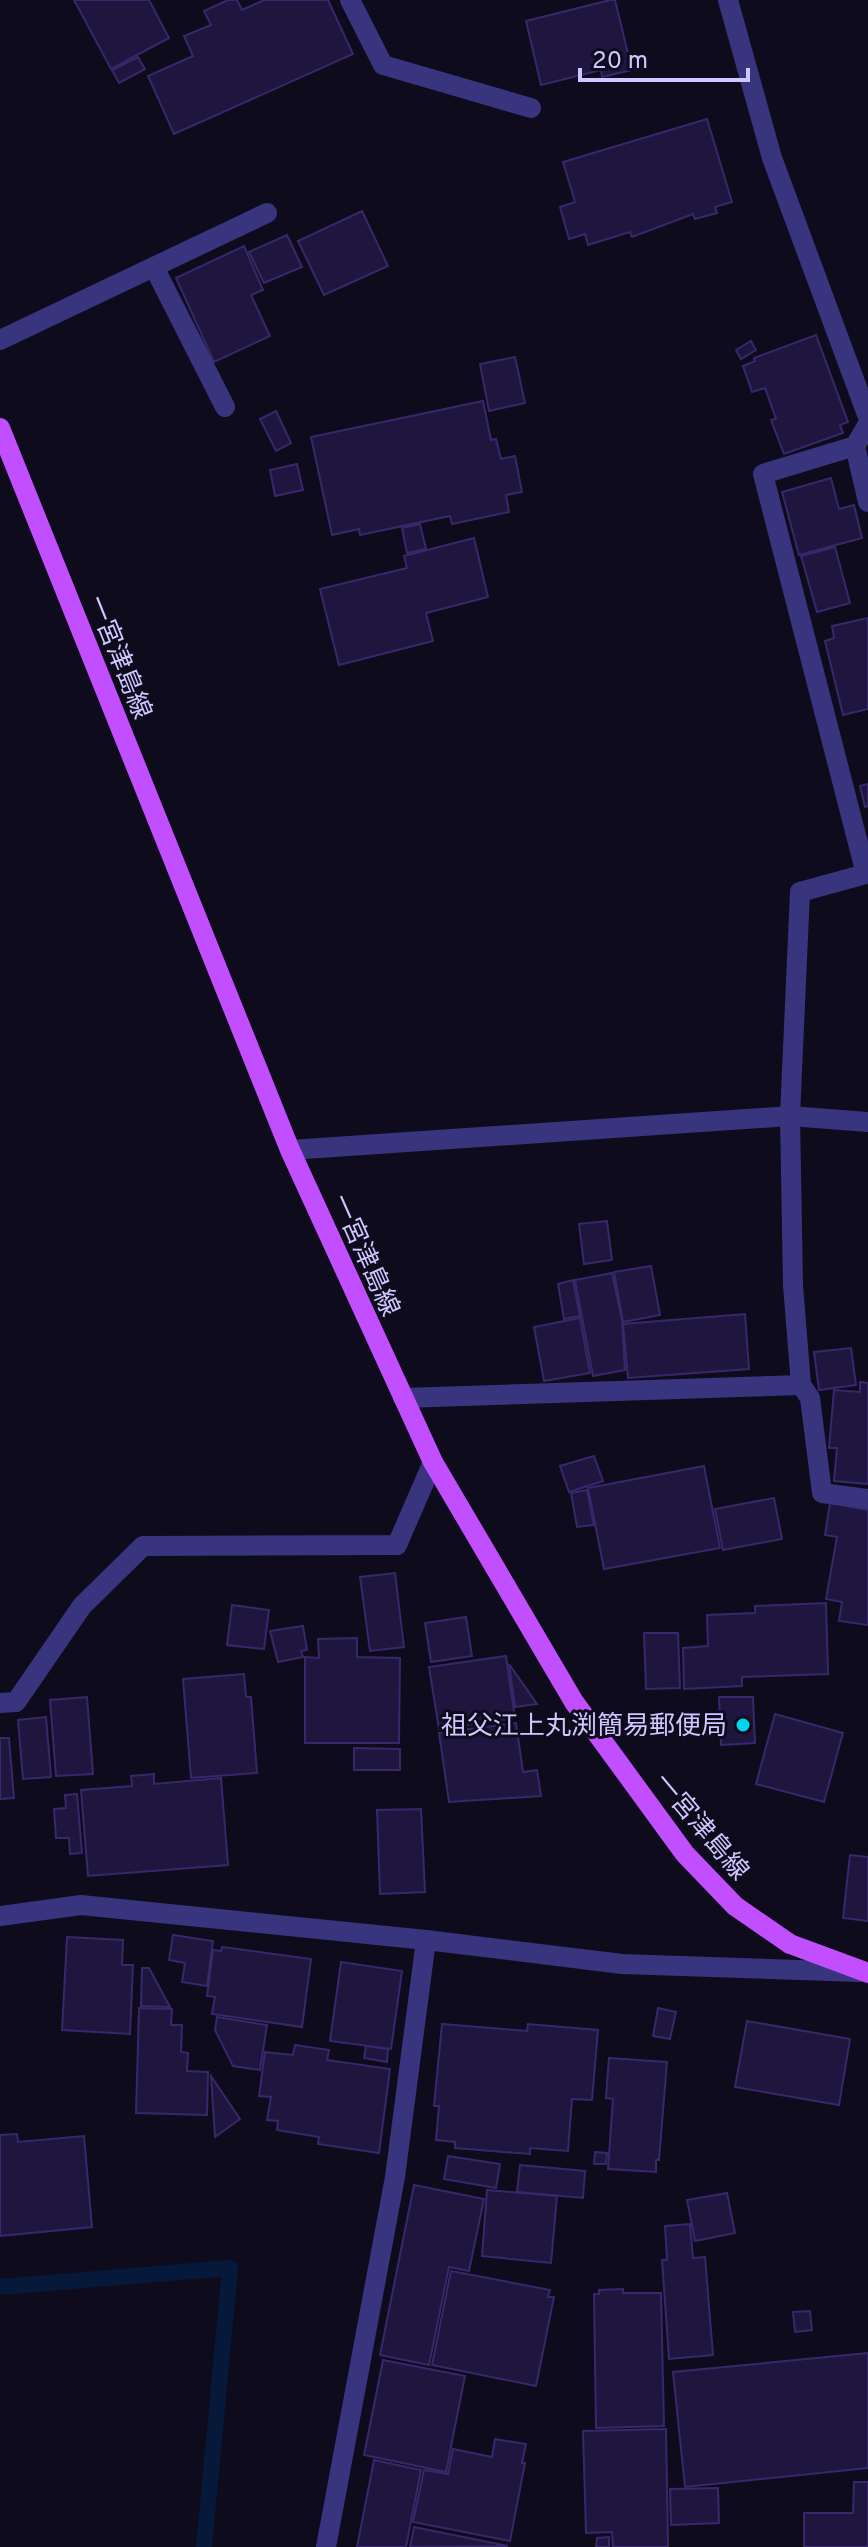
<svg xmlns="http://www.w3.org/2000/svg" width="868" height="2547" viewBox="0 0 868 2547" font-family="Overpass,'Noto Sans JP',sans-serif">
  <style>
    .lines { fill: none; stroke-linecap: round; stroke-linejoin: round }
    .stream { stroke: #07193a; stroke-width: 16 }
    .building { fill: #1f163f; stroke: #37286b; stroke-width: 2 }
    .minor { stroke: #39347e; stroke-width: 20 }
    .major { stroke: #c14eff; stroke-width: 20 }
    .poi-dot { fill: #00d5f2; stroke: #0e0b1d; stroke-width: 3 }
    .labels { text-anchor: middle; stroke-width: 6; stroke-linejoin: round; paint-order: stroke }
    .street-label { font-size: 26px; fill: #cfc7ff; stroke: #0e0b1d }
    .poi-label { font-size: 26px; fill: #cfc7ff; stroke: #0e0b1d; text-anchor: end }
  </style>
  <rect width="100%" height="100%" fill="#0e0b1d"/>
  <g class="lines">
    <polyline class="stream" points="0,2287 230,2268 204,2547"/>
  </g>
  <g class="building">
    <polygon points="74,0 149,0 169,38 111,69"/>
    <polygon points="228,0 237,0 242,10 264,0 328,0 353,54 174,134 148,76 193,56 184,36 211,25 204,11"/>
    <polygon points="610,0 615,0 632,70 602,77 601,70 541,85 526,21"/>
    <polygon points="138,57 145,69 119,83 112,70"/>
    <polygon points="707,119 732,202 715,207 717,213 695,219 693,214 632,237 630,232 588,245 585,234 569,239 560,207 575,202 563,162"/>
    <polygon points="362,211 388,266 324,295 298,241"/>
    <polygon points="287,235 302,267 264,283 249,252"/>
    <polygon points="244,246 263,290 251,295 270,336 214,362 176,278"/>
    <polygon points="816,335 848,422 840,425 843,433 784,454 771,420 776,419 765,388 752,392 743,366 755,361 754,358"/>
    <polygon points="751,341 756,350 741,359 736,350"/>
    <polygon points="515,357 525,403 489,411 480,364"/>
    <polygon points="483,401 491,440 496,439 501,459 515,456 522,492 506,495 509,512 452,524 450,516 360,535 359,529 332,535 311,437"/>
    <polygon points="276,411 291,443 276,451 260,419"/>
    <polygon points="297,464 303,490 275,496 270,470"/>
    <polygon points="831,478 839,509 854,505 862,538 799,555 782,492"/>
    <polygon points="420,524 426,549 407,553 402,528"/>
    <polygon points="474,538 488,597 426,613 433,641 339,665 320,589 407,568 404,556"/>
    <polygon points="835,547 850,603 817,612 801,556"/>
    <polygon points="868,618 868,709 843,715 825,641 834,638 832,626"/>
    <polygon points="868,784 868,806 865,807 860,786"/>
    <polygon points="607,1221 612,1260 584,1264 579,1224"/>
    <polygon points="651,1266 660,1315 623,1322 614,1272"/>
    <polygon points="612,1273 622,1320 625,1370 593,1376 575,1280"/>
    <polygon points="573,1280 580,1316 564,1319 558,1284"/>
    <polygon points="745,1314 749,1369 628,1378 623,1324"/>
    <polygon points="580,1318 590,1373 544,1381 534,1327"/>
    <polygon points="851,1348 856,1385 819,1390 814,1352"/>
    <polygon points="860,1382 868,1383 868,1484 834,1481 837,1448 829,1448 834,1390 860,1392"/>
    <polygon points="594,1456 603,1481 569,1492 560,1466"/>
    <polygon points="704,1466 720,1548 604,1569 588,1488"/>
    <polygon points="587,1490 594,1525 577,1527 571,1493"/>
    <polygon points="774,1498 782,1539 723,1550 715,1509"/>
    <polygon points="830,1503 868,1510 868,1625 839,1621 842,1602 826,1599 837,1537 825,1535"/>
    <polygon points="395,1573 404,1647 370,1651 360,1577"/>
    <polygon points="826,1603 828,1674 742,1677 742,1686 684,1689 683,1648 708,1646 707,1615 755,1613 755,1606"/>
    <polygon points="232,1605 269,1610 264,1649 227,1645"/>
    <polygon points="466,1617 472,1656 431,1662 425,1623"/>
    <polygon points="303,1626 307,1650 301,1651 303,1657 278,1662 270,1631"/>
    <polygon points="644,1633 678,1633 680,1688 646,1689"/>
    <polygon points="357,1638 357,1657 400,1658 399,1743 305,1743 305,1657 319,1658 318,1639"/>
    <polygon points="506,1656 515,1718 439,1729 429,1667"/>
    <polygon points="509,1664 537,1704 515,1707"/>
    <polygon points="244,1674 246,1697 251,1697 257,1773 191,1778 183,1679"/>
    <polygon points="87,1697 93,1774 56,1776 50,1700"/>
    <polygon points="719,1697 753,1697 755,1743 721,1745"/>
    <polygon points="775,1714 843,1733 824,1802 756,1784"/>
    <polygon points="46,1717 51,1777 23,1779 18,1720"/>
    <polygon points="516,1723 523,1772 537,1770 541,1796 449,1802 439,1733"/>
    <polygon points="0,1738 9,1738 14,1798 0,1799"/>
    <polygon points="354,1748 400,1749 400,1770 354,1770"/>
    <polygon points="154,1774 154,1784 221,1778 228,1865 88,1876 81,1790 132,1786 131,1776"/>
    <polygon points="77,1794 82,1853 70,1854 69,1838 56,1838 54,1809 66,1808 65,1795"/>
    <polygon points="421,1809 425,1892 380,1894 377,1810"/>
    <polygon points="850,1855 868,1857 868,1921 843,1918"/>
    <polygon points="173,1935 213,1941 207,1986 182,1982 185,1963 169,1960"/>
    <polygon points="67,1937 123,1940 122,1965 133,1965 130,2034 62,2030"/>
    <polygon points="222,1947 311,1959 302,2027 212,2014 215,1997 207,1996 213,1950 221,1951"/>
    <polygon points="341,1962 402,1971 391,2049 330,2041"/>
    <polygon points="142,1968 149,1968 170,2007 141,2006"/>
    <polygon points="139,2008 172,2009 171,2025 182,2025 181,2052 188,2053 187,2071 208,2072 207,2115 136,2113"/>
    <polygon points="658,2008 676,2012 670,2039 653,2036"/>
    <polygon points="217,2017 267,2025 260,2070 233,2066 215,2030"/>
    <polygon points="747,2021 850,2039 839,2105 735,2087"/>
    <polygon points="442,2024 527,2031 528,2024 598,2030 592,2100 572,2099 568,2151 530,2148 530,2154 455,2148 455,2142 436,2140 439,2106 434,2106"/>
    <polygon points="295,2045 329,2050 327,2060 390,2069 379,2153 318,2144 319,2137 277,2130 278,2121 267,2120 271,2097 259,2096 265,2052 293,2055"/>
    <polygon points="366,2046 388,2049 387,2062 364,2058"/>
    <polygon points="609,2058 667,2062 659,2160 656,2160 656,2172 608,2169 613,2099 606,2098"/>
    <polygon points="211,2076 240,2119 215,2137"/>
    <polygon points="17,2134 18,2142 84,2136 92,2227 0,2236 0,2135"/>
    <polygon points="595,2152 607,2153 606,2164 594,2164"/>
    <polygon points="448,2156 500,2164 496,2188 444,2179"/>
    <polygon points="520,2165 585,2171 583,2198 517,2192"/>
    <polygon points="414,2185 484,2199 469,2271 449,2267 429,2365 380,2355"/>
    <polygon points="487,2190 557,2196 551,2263 482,2256"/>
    <polygon points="727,2193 735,2233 695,2241 687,2200"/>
    <polygon points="690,2224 693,2258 705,2257 713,2355 669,2359 662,2260 667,2260 665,2226"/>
    <polygon points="451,2271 550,2290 548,2297 554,2297 536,2386 432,2365"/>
    <polygon points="623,2289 623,2293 661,2293 664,2426 596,2428 594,2294 599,2294 599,2290"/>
    <polygon points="810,2311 812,2330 795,2332 793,2312"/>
    <polygon points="868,2353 868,2468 685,2487 673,2372"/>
    <polygon points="383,2360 465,2376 446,2472 364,2455"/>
    <polygon points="666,2429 668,2547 613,2547 612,2532 586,2533 583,2431"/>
    <polygon points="495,2439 526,2444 522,2463 525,2463 510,2541 413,2522 424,2470 448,2474 453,2449 492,2457"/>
    <polygon points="374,2460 421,2470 406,2547 357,2547"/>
    <polygon points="854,2482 868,2482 868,2547 804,2547 804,2513 853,2513"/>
    <polygon points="718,2488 719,2523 671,2525 670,2489"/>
    <polygon points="414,2527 508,2546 410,2547"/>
    <polygon points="609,2537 609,2547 596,2547 597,2538"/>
  </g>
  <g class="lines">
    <g class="minor">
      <polyline points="350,0 383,65 531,108"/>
      <polyline points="728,0 772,158 868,417"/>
      <polyline points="154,267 225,407"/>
      <polyline points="0,340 267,213"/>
      <polyline points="855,446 868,502"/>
      <polyline points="290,1150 790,1116 868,1122"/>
      <polyline points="801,1385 810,1398 822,1493 868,1499"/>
      <polyline points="403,1398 801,1385 793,1285 790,1116 800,892 866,874 763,474 855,446 868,424"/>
      <polyline points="0,1703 16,1702 82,1606 143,1546 397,1545 433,1462"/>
      <polyline points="0,1916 81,1905 426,1940 622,1964 860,1972"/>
      <polyline points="326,2547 395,2177 426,1940"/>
    </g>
    <polyline class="major" points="0,428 290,1150 433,1462 574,1702 685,1854 735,1906 790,1944 868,1973"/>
  </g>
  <circle class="poi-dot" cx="743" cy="1725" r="8"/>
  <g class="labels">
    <g class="street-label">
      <text transform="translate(120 657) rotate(68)" y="9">一宮津島線</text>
      <text transform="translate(366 1255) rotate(66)" y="9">一宮津島線</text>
      <text transform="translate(702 1826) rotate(50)" y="9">一宮津島線</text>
    </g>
    <g class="poi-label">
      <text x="727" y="1734">祖父江上丸渕簡易郵便局</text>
    </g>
  </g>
  <path d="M580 68v12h168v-12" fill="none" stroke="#cfc7ff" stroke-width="4"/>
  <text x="592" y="68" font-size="24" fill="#cfc7ff" stroke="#0e0b1d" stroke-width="6" paint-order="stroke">20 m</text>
</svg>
